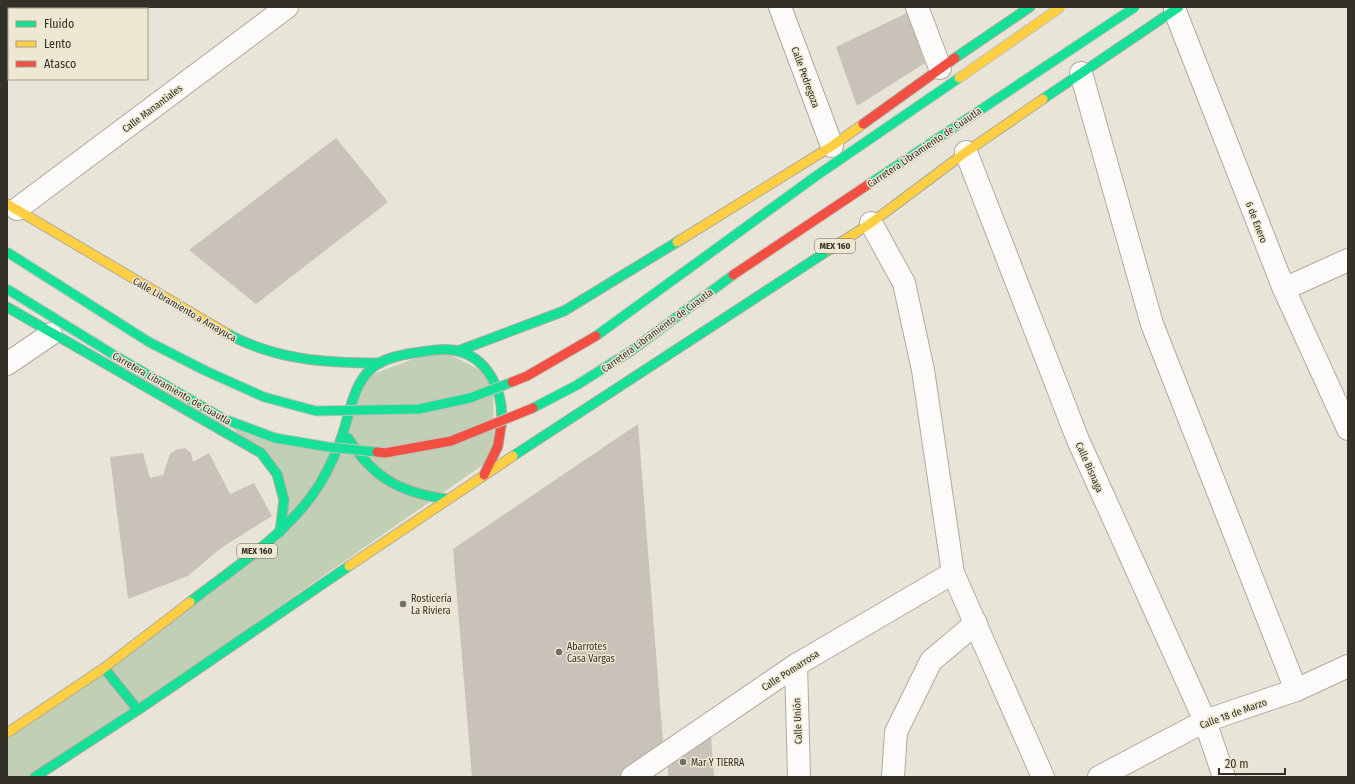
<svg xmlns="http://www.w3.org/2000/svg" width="1355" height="784" viewBox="0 0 1355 784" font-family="'Fira Sans Condensed',sans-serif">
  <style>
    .green { fill: #c1cfb5 }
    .building { fill: #c8c2b9 }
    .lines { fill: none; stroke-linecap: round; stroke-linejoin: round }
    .street-casing { stroke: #aeaba1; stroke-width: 24 }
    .fast-casing { stroke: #aeaba1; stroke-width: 11 }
    .slow-casing { stroke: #aeaba1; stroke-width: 11 }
    .jam-casing { stroke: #aeaba1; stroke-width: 11 }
    .street { stroke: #fcfbf9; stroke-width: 22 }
    .fast { stroke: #16e098; stroke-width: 9 }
    .slow { stroke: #ffcf43; stroke-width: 9 }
    .jam { stroke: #f24e42; stroke-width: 9 }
    .fast-bridge-casing { stroke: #c3c0ba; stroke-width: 11; stroke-linecap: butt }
    .slow-bridge-casing { stroke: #c3c0ba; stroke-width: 11; stroke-linecap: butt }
    .jam-bridge-casing { stroke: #c3c0ba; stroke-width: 11; stroke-linecap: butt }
    .fast-bridge { stroke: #16e098; stroke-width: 9 }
    .slow-bridge { stroke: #ffcf43; stroke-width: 9 }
    .jam-bridge { stroke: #f24e42; stroke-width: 9 }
    .poi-dot { fill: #726f65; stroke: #eee7d1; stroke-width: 1.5 }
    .labels { text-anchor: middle; stroke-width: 3; stroke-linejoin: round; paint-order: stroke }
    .shield { fill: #eee7d1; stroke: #6b675b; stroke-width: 1 }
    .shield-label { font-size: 9px; font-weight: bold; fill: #333028 }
    .street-label { font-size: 10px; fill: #333028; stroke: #eee7d1 }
    .poi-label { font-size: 10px; fill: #333028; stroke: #eee7d1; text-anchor: start }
  </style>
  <rect width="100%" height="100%" fill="#e8e4d7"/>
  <polygon class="green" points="440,349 493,377 494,457 35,777 7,777 7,733 280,532 277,474 224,419 336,449 365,377"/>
  <g class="building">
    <polygon points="907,13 925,63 857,106 836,47"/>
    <polygon points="336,138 388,202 256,304 189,250"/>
    <polygon points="638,424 664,755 632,777 472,777 453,549"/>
    <polygon points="185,448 191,453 193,462 209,453 230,494 254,483 272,516 221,548 188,576 128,599 110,457 143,453 150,478 163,475 170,454 176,450"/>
    <polygon points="711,737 714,777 668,777 668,766"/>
  </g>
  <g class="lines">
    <defs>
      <g id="street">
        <polyline points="780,7 832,146"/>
        <polyline points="917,7 940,68"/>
        <polyline points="1175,11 1284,289 1348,429"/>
        <polyline points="1081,73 1152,324 1296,690"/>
        <polyline points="966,152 1078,440 1205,721 1224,777"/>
        <polyline points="17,209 287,7"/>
        <polyline points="871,223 904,283 923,370 953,573 1043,777"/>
        <polyline points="1284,289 1348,260"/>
        <polyline points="7,364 51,334"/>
        <polyline points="796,665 799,777"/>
        <polyline points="632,777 796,665 953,573"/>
        <polyline points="893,777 896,732 931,661 976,623"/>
        <polyline points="1099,777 1205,721 1296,690 1348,666"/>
      </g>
      <g id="fast">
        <polyline points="955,58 1030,7"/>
        <polyline points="1043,99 1179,7"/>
        <polyline points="7,307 261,453 277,474 284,500 280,532"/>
        <path d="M 226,333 C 275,360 325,363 380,363"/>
        <polyline points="458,351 564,311 677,242"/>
        <path d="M 348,438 C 373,478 401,493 447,499"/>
        <polyline points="513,456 829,250"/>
        <path d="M 190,602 C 236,566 290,533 321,482 C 329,468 337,452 342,436 C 350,413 353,384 372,368 C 384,358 400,355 414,353 C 427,351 440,348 453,350 C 489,356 505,393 501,426"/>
        <polyline points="104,668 138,710"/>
        <polyline points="35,777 138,710 349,566"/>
      </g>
      <g id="slow">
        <polyline points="7,204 226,333"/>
        <polyline points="677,242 832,146 863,124"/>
        <polyline points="829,250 871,223 966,152 1043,99"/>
        <polyline points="349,566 513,456"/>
        <polyline points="7,733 104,668 190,602"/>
      </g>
      <g id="jam">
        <polyline points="863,124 955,58"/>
        <polyline points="484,475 498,446 501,426"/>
      </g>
    </defs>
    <use href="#street" class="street-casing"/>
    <use href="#fast" class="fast-casing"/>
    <use href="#slow" class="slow-casing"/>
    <use href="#jam" class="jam-casing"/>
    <use href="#street" class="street"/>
    <use href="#fast" class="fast"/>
    <use href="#slow" class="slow"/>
    <use href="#jam" class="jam"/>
    <defs>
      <g id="fast-bridge">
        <polyline points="869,184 1135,7"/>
        <polyline points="7,252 149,342 206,371 264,397 316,411 419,409 470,398 512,382"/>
        <polyline points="7,289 119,358 224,419 275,438 328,447 377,452"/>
        <polyline points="596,336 816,176 959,78"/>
        <polyline points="533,408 577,385 631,351 733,275"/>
      </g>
      <polyline id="slow-bridge" points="959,78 1061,7"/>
      <g id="jam-bridge">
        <polyline points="733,275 869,184"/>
        <polyline points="512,382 527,376 596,336"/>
        <polyline points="377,452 385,453 451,441 533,408"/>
      </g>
    </defs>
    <use href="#fast-bridge" class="fast-bridge-casing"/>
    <use href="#slow-bridge" class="slow-bridge-casing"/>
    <use href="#jam-bridge" class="jam-bridge-casing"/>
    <use href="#fast-bridge" class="fast-bridge"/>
    <use href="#slow-bridge" class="slow-bridge"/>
    <use href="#jam-bridge" class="jam-bridge"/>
  </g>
  <g class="poi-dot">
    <circle cx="403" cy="604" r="4"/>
    <circle cx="559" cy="652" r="4"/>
    <circle cx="683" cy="762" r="4"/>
  </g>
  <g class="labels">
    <g class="shield">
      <rect x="815" y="239" width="40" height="14" rx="3"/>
      <rect x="237" y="544" width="40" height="14" rx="3"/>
    </g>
    <g class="shield-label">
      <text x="835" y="249">MEX 160</text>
      <text x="257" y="554">MEX 160</text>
    </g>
    <g class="street-label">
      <text transform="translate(806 77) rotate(70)" y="4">Calle Pedregoza</text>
      <text transform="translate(152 108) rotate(-37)" y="4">Calle Manantiales</text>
      <text transform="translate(924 147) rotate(-34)" y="4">Carretera Libramiento de Cuautla</text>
      <text transform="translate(1257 222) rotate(69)" y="4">6 de Enero</text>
      <text transform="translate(185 309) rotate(30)" y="4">Calle Libramiento a Amayuca</text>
      <text transform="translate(657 330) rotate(-36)" y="4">Carretera Libramiento de Cuautla</text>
      <text transform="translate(172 388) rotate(30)" y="4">Carretera Libramiento de Cuautla</text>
      <text transform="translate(1090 467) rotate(66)" y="4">Calle Bisnaga</text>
      <text transform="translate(790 670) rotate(-33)" y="4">Calle Pomarrosa</text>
      <text transform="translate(1233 713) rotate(-20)" y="4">Calle 18 de Marzo</text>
      <text transform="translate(797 721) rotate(-92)" y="4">Calle Unión</text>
    </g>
    <g class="poi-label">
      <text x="411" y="602">Rosticería<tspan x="411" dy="12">La Riviera</tspan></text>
      <text x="567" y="650">Abarrotes<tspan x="567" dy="12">Casa Vargas</tspan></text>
      <text x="691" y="766">Mar Y TIERRA</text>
    </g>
  </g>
  <rect width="1355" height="784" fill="none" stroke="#333028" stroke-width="16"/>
  <rect x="8" y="8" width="140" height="72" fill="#eee7d1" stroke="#a39e8d"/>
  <rect x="16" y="21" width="20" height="6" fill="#16e098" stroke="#a39e8d"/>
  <text x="44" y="28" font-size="12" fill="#333028">Fluido</text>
  <rect x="16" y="41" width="20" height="6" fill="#ffcf43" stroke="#a39e8d"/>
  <text x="44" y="48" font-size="12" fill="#333028">Lento</text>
  <rect x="16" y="61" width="20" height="6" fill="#f24e42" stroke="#a39e8d"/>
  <text x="44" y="68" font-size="12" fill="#333028">Atasco</text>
  <path d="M1219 768v6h66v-6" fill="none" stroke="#333028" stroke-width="2"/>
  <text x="1225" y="768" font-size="12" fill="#333028" stroke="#eee7d1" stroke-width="3" paint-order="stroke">20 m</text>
</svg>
